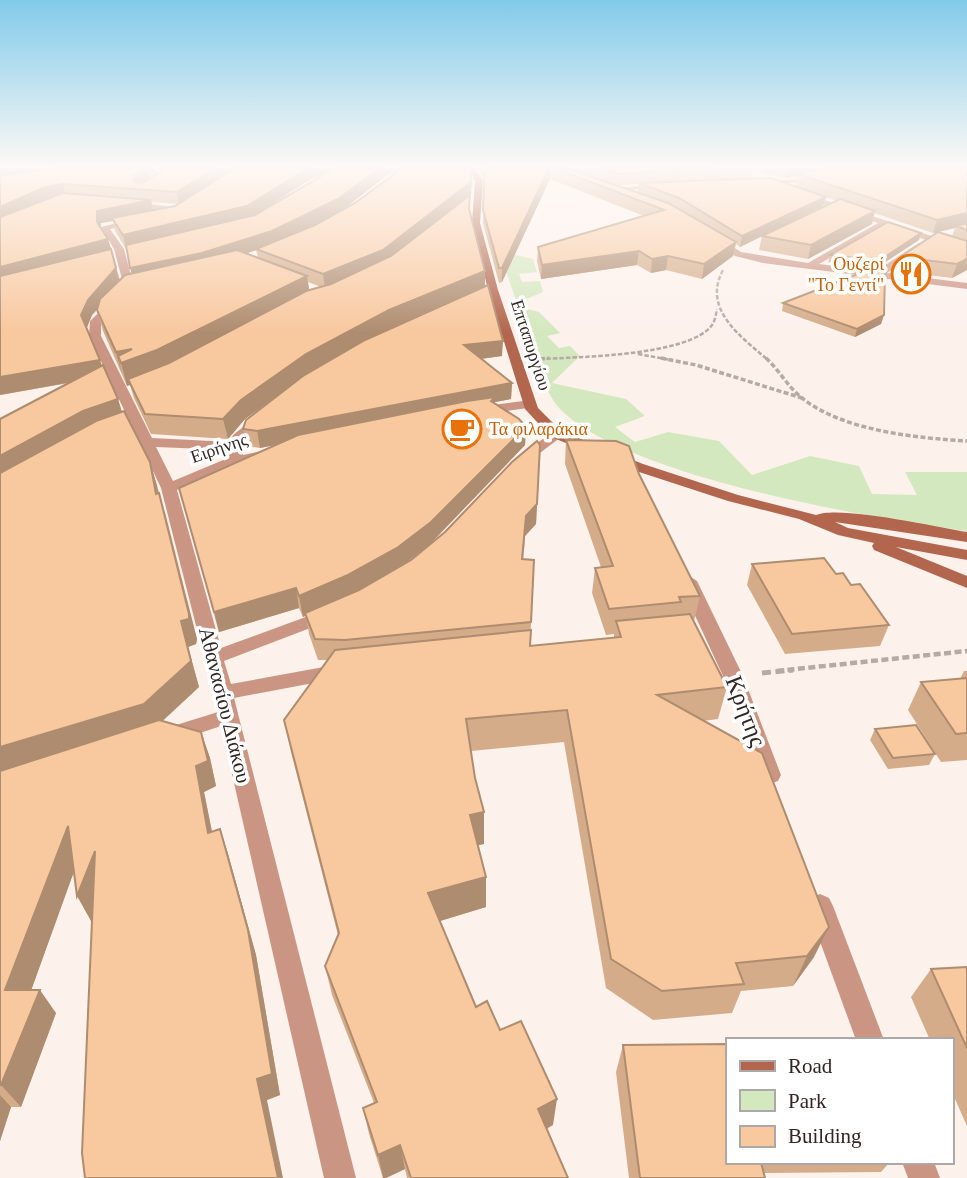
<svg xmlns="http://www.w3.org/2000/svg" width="967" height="1178" viewBox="0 0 967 1178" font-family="'Times New Roman',serif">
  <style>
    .green { fill: #d4e8bf }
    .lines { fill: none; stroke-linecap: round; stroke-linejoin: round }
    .path-far3 { stroke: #b6aaa5; stroke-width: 2.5; stroke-dasharray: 4.5 2; stroke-linecap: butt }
    .path-far2 { stroke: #b6aaa5; stroke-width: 3.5; stroke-dasharray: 5 2.5; stroke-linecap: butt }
    .path-far1 { stroke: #b6aaa5; stroke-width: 4.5; stroke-dasharray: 7 3.5; stroke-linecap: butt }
    .path { stroke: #b6aaa5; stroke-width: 5; stroke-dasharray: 9 4.5; stroke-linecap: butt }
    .street { fill: #cb9584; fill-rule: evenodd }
    .secondary { fill: #b2664d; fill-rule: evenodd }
    .wall { fill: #d5ac89; fill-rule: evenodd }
    .shaded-wall { fill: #ae8c6f }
    .building { fill: #f8c89f; stroke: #ae8c6f; stroke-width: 2 }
    .labels { text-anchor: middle; stroke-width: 7; stroke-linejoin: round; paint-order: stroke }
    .far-food-label { font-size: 18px; fill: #c56008; stroke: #fff; text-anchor: end }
    .far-street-label { font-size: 18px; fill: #312622; stroke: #fff }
    .street-label { font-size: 21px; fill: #312622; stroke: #fff }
    .near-street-label { font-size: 24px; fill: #312622; stroke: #fff }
  </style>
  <rect width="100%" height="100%" fill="#fdf1ec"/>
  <g class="green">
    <polygon points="499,251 533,259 537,272 519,274 522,282 540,281 543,292 517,303"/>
    <path d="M 516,306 L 539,312 L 560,333 L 547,336 L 559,348 L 570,346 L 580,356 L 552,383 L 626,399 L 645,416 L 615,427 L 635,442 L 668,432 L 719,441 L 752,475 L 810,456 L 859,466 L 872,494 L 917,495 L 905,472 L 967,472 L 967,531 C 871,518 625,477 559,408 C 541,388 527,333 516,306 Z"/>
  </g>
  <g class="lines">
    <g class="path-far3">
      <path d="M 723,270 C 702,309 740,336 768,360"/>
      <polyline points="638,354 671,360"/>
      <path d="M 540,359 C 577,357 690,356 712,325 C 715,321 716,314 717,309"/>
    </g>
    <g class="path-far2">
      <polyline points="661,358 696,365 802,398"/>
      <path d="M 766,358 C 779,370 788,387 802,398 C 843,431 917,438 967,441"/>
      <polyline points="540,359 549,358"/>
    </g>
    <polyline class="path-far1" points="777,671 967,651"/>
    <polyline class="path" points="762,673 793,670"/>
    <g class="street">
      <polygon points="145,168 153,168 164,178 148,191 144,189 155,178"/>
      <polygon points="817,177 820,181 758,185 754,183"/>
      <polygon points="660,184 663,188 611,191 607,189"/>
      <polygon points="801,192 967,248 967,254 886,226 819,264 876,271 919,243 922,244 922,248 887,273 967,283 967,289 763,263 735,256 710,239 718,237 741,252 808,263 878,223 798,196"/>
      <polygon points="131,202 182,208 186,210 182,212 128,206"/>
      <path d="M 136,218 L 139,223 L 110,229 L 124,249 L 133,283 L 126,297 L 101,322 L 101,336 L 152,438 L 231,442 L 233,435 L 262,412 L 269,416 L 245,439 L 243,455 L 276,448 L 283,452 L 281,455 L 230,466 L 177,490 L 221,648 L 322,611 L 334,611 L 337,615 L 334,619 L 224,661 L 231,684 L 340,664 L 347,666 L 350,671 L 347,676 L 340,678 L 234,698 L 356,1178 L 324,1178 L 221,726 L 167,744 L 160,742 L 156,736 L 160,730 L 218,712 L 161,488 L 89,336 L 90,321 L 118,294 L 123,283 L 114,249 L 101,227 ZM 156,447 L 229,450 L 228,458 L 173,481 Z"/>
      <polygon points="530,400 535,401 535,407 478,415 471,411 478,407"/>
      <polygon points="556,430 561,431 561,437 528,462 518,462 518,456"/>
      <polygon points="688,575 697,581 743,676 781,775 778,781 770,784 762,781 759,775 723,676 679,581"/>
      <polygon points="820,894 829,898 833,906 884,1040 856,1040 807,906 811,898"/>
      <polygon points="902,1162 934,1162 940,1178 908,1178"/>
    </g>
    <path class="secondary" d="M 468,168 L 475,168 L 483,181 L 480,223 L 498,290 L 538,408 L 561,431 L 643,464 L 738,495 L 816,515 C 839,505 937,527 967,532 L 967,542 L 835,522 L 848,528 L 967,550 L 967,560 L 896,547 L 967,576 L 967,588 L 874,550 L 872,546 L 874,543 L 838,535 L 799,519 L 728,501 L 633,470 L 551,437 L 525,409 L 488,290 L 472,223 L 475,181 Z"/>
  </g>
  <g class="wall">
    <path d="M 0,168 L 149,168 L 151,177 L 160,173 L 157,168 L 334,168 L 306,182 L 259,212 L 335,168 L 396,168 L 340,212 L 472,182 L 471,194 L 464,200 L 470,212 L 485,286 L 502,356 L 481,359 L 512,383 L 511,399 L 495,402 L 495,403 L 526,427 L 525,445 L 432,542 L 405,563 L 445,532 L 540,445 L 536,524 L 525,536 L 523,559 L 534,560 L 530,646 L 614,638 L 614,634 L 606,635 L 592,593 L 595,568 L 601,567 L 565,464 L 566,440 L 639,474 L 700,596 L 694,621 L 727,687 L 718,719 L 703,721 L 814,957 L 793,986 L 741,991 L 732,1013 L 653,1020 L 606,988 L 564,742 L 471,751 L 484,844 L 478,845 L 486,877 L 486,907 L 440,921 L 476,1007 L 500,1030 L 553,1125 L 547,1129 L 568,1178 L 407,1178 L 405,1169 L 386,1178 L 383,1178 L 369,1134 L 363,1108 L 374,1103 L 332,995 L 325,966 L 338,935 L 291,752 L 284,720 L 327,660 L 318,660 L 309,634 L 306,615 L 303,617 L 299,608 L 219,632 L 179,488 L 279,444 L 260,448 L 247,446 L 243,429 L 297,381 L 245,419 L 228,439 L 151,434 L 134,398 L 130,385 L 127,386 L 103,331 L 97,310 L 92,315 L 86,328 L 102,366 L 118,399 L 122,412 L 150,462 L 166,516 L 197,639 L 196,644 L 188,647 L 199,687 L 162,721 L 201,732 L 210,758 L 216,786 L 204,792 L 212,831 L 220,829 L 228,854 L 256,955 L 280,1095 L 267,1100 L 92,918 L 91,921 L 74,871 L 31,990 L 56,1013 L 21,1107 L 11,1107 L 0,1141 L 0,419 L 69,383 L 0,395 ZM 151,202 L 178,204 L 175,206 L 153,210 ZM 339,212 L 315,225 L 302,231 ZM 113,221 L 115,231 L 126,249 L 132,273 L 120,280 L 108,239 L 101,228 L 101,223 ZM 256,250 L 258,257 L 247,253 ZM 308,282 L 321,287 L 309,290 ZM 441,306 L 381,333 L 390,328 Z"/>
    <path d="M 477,168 L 753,168 L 751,178 L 701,181 L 823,206 L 769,233 L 837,201 L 795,186 L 797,176 L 786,178 L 762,173 L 761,168 L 967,168 L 967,270 L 952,278 L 896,271 L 900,257 L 936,233 L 933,233 L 874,213 L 872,224 L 808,259 L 759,250 L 762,236 L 740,247 L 736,244 L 733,256 L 702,279 L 666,270 L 651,273 L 637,265 L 541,279 L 537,261 L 538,247 L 644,216 L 550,179 L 502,282 L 499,283 L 483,223 L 485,180 ZM 639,184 L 638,192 L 617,185 ZM 955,228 L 952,236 L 939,232 Z"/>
    <polygon points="919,240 876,268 828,262 830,255"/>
    <polygon points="783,303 884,315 881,324 855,337 782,311"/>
    <polygon points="752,564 836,574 851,585 889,625 880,646 785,654 747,585"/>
    <polygon points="964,671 967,671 967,760 941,762 908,710 921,682 960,679"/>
    <polygon points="875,729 935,754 929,765 888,769 870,740"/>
    <polygon points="967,967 967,1126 951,1090 951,1040 930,1040 911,997 931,969"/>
    <polygon points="623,1045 727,1162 890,1162 881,1172 764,1173 765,1178 629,1178 616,1072"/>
  </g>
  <g class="shaded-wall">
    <polygon points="0,168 81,168 0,180"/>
    <polygon points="147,168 149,168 151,179 136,189 134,176"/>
    <polygon points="216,168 236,168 179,204 177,192"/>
    <polygon points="308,168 334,168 306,182 249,219 126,249 123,235"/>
    <polygon points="380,168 396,168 340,212 275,244 205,267 134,282 130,268"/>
    <polygon points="549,168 550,179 502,282 502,268"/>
    <polygon points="788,168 847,168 798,174 797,176 786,178"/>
    <polygon points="472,170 471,194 384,264 325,288 323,274"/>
    <polygon points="63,184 66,196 0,222 0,207 45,187"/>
    <polygon points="826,197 823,206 740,247 742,236"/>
    <polygon points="151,200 154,212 112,218 113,221 101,223 101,235 97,222 97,211"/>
    <polygon points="875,211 872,224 808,259 811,245"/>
    <polygon points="967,213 967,225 956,226 955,228 933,233 937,220"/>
    <polygon points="921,233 919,240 876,268 879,261"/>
    <polygon points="108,239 112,252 0,282 0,267"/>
    <polygon points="736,242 733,256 702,279 704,264"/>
    <polygon points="111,249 120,283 92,315 86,330 81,315"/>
    <polygon points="639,251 637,265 541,279 542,265"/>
    <polygon points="668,256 666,270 651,273 652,259"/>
    <polygon points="967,259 967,270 952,278 957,264"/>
    <polygon points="485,271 485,287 390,328 308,373 245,419 228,439 223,419 241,400 306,354 389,310"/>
    <polygon points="307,276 310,295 163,372 128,379 130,385 127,386 121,363 118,356 122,374 116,352"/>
    <polygon points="884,315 881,324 855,337 857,329"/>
    <polygon points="503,341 502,356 465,361 464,345"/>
    <polygon points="100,360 105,376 0,395 0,377"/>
    <polygon points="512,383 511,399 495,402 494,415 491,403 260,448 257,431"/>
    <polygon points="118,399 124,420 0,485 0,456 83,411"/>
    <polygon points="526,427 525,445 432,542 399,568 351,596 303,617 299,596"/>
    <polygon points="150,462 157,486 163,518 156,494"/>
    <polygon points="159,493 197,639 196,644 188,647 199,687 154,729 0,777 0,747 181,621"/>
    <polygon points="537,504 536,524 525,536 522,579 526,516"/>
    <polygon points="296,588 299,608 219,632 214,612"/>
    <polygon points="201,732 210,758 216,786 204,792 217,858 208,833 196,766"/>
    <polygon points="484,812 484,844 470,847 470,815"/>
    <polygon points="68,826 81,852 23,1013 5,990"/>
    <polygon points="220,829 228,854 256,955 280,1095 267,1100 283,1178 278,1178 257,1079"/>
    <polygon points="95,851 108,876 91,921 77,896"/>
    <polygon points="486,877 486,907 430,924 428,893"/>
    <polygon points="829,927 814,957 793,986 807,956"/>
    <polygon points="40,990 56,1013 21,1107 1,1085"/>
    <polygon points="0,1095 11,1107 0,1141"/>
    <polygon points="557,1099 553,1125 535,1134 538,1109"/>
    <polygon points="400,1145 405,1169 386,1178 383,1178 378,1155"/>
  </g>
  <g class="building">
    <polygon points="53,168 147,168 134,176 134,182 142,183 164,170 163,168 216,168 177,192 63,184 45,187 0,207 0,176"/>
    <polygon points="235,168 308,168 247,206 123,235 112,218 175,206"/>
    <polygon points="335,168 380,168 338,199 272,231 202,253 130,268 126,245 255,215"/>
    <polygon points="399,168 471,168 471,182 383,250 323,274 256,249 315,225 355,203 393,175"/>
    <polygon points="485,168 549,168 502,268 499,268 483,210"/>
    <polygon points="554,168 566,168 668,203 736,242 704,264 668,256 652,259 639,251 542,265 538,247 664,210"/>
    <polygon points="602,168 715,168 618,174"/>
    <polygon points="826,168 967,168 967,213 937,220 798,174"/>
    <polygon points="771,178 826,197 742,236 679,198 639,183"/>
    <polygon points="63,193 151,200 97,211 97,222 108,239 0,267 0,217"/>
    <polygon points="470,195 469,209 485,271 389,310 306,354 241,400 223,419 145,414 128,379 169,363 306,291 331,284 391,256"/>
    <polygon points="840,199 875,211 811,245 762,236"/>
    <polygon points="888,222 921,233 879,261 830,255"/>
    <polygon points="967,223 967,230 956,226"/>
    <polygon points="938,232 967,241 967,259 957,264 900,257"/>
    <polygon points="111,249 116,268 88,300 81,315 100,360 0,377 0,276"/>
    <polygon points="237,250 307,276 157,350 121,363 118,356 132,349 116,352 97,310 100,299 125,275"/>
    <polygon points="868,270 885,273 884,315 857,329 783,303"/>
    <polygon points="488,285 503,341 464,345 512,383 257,431 243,429 246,420 303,376 365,340"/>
    <polygon points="103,365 118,399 83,411 0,456 0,419"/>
    <polygon points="495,397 491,401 519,419 526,427 431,522 397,548 348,575 299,596 296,588 214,612 179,488 298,435 467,401"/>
    <polygon points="124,411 150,462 156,494 159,493 189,614 189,619 181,621 191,661 144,704 0,747 0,473 96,421"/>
    <polygon points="566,440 616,441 629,446 639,474 700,596 679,597 681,602 609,609 595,568 613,566"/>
    <polygon points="537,441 540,445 537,504 526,516 522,559 534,560 531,622 345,640 315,639 305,613 359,590 411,560 445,532 512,462"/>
    <polygon points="824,558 836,574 843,573 851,585 860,584 889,625 792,634 752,564"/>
    <polygon points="690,614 727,687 657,695 762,753 829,927 807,956 736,963 744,984 662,991 611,959 567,710 466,719 475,778 484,812 470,815 486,877 428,893 476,1007 487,1001 500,1030 521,1021 557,1099 538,1109 568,1178 411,1178 400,1145 378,1155 363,1108 377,1102 325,966 339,933 284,720 335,650 531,630 530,646 621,637 616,621"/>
    <polygon points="967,678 967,733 956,734 921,682"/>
    <polygon points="159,720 201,732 208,761 196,766 208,833 220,829 248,930 272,1074 257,1079 278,1178 85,1178 82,1153 95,851 77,896 68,826 5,990 40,990 1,1085 0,1085 0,771"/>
    <polygon points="916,725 935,754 893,758 875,729"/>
    <polygon points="967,967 967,1048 931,969"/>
    <polygon points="727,1044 727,1162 761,1162 765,1178 640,1178 623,1045"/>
  </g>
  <linearGradient id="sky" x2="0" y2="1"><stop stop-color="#81cbea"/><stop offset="0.5" stop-color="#fef9f6"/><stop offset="1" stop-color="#fef9f6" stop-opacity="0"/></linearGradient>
  <rect width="967" height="333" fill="url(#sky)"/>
  <defs>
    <symbol id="restaurant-ring" viewBox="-11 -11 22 22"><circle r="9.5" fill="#fff" stroke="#e8710a" stroke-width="1.5"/><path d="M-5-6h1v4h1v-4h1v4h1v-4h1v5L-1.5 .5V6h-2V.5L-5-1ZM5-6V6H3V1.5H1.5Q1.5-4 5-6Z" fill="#e8710a"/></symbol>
    <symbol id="cafe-ring" viewBox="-11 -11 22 22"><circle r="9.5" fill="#fff" stroke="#e8710a" stroke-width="1.5"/><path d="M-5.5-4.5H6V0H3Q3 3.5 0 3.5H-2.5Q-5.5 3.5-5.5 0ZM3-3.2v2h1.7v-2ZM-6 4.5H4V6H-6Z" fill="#e8710a"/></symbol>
  </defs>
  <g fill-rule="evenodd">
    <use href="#restaurant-ring" x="889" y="252" width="44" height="44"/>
    <use href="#cafe-ring" x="440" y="407" width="44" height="44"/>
  </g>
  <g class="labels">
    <g class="far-food-label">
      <text x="884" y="270">Ουζερί<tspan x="884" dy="21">"Το Γεντί"</tspan></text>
      <text x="489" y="435" text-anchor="start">Τα φιλαράκια</text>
    </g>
    <g class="far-street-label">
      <text transform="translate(531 345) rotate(72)" y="6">Επταπυργίου</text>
      <text transform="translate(219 448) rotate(-19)" y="6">Ειρήνης</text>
    </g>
    <g class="street-label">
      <text transform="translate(225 705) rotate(76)" y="7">Αθανασίου Διάκου</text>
    </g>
    <g class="near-street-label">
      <text transform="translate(746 711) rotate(69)" y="8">Κρήτης</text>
    </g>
  </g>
  <rect x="726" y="1038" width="228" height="126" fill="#ffffff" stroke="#ada8a7" stroke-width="2"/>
  <rect x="740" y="1061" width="35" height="10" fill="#b2664d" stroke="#ada8a7" stroke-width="2"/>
  <text x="788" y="1073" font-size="21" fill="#312622">Road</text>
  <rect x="740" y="1090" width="35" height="21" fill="#d4e8bf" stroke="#ada8a7" stroke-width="2"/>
  <text x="788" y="1108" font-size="21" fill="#312622">Park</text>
  <rect x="740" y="1126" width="35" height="21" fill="#f8c89f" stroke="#ada8a7" stroke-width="2"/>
  <text x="788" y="1143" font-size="21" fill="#312622">Building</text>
</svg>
